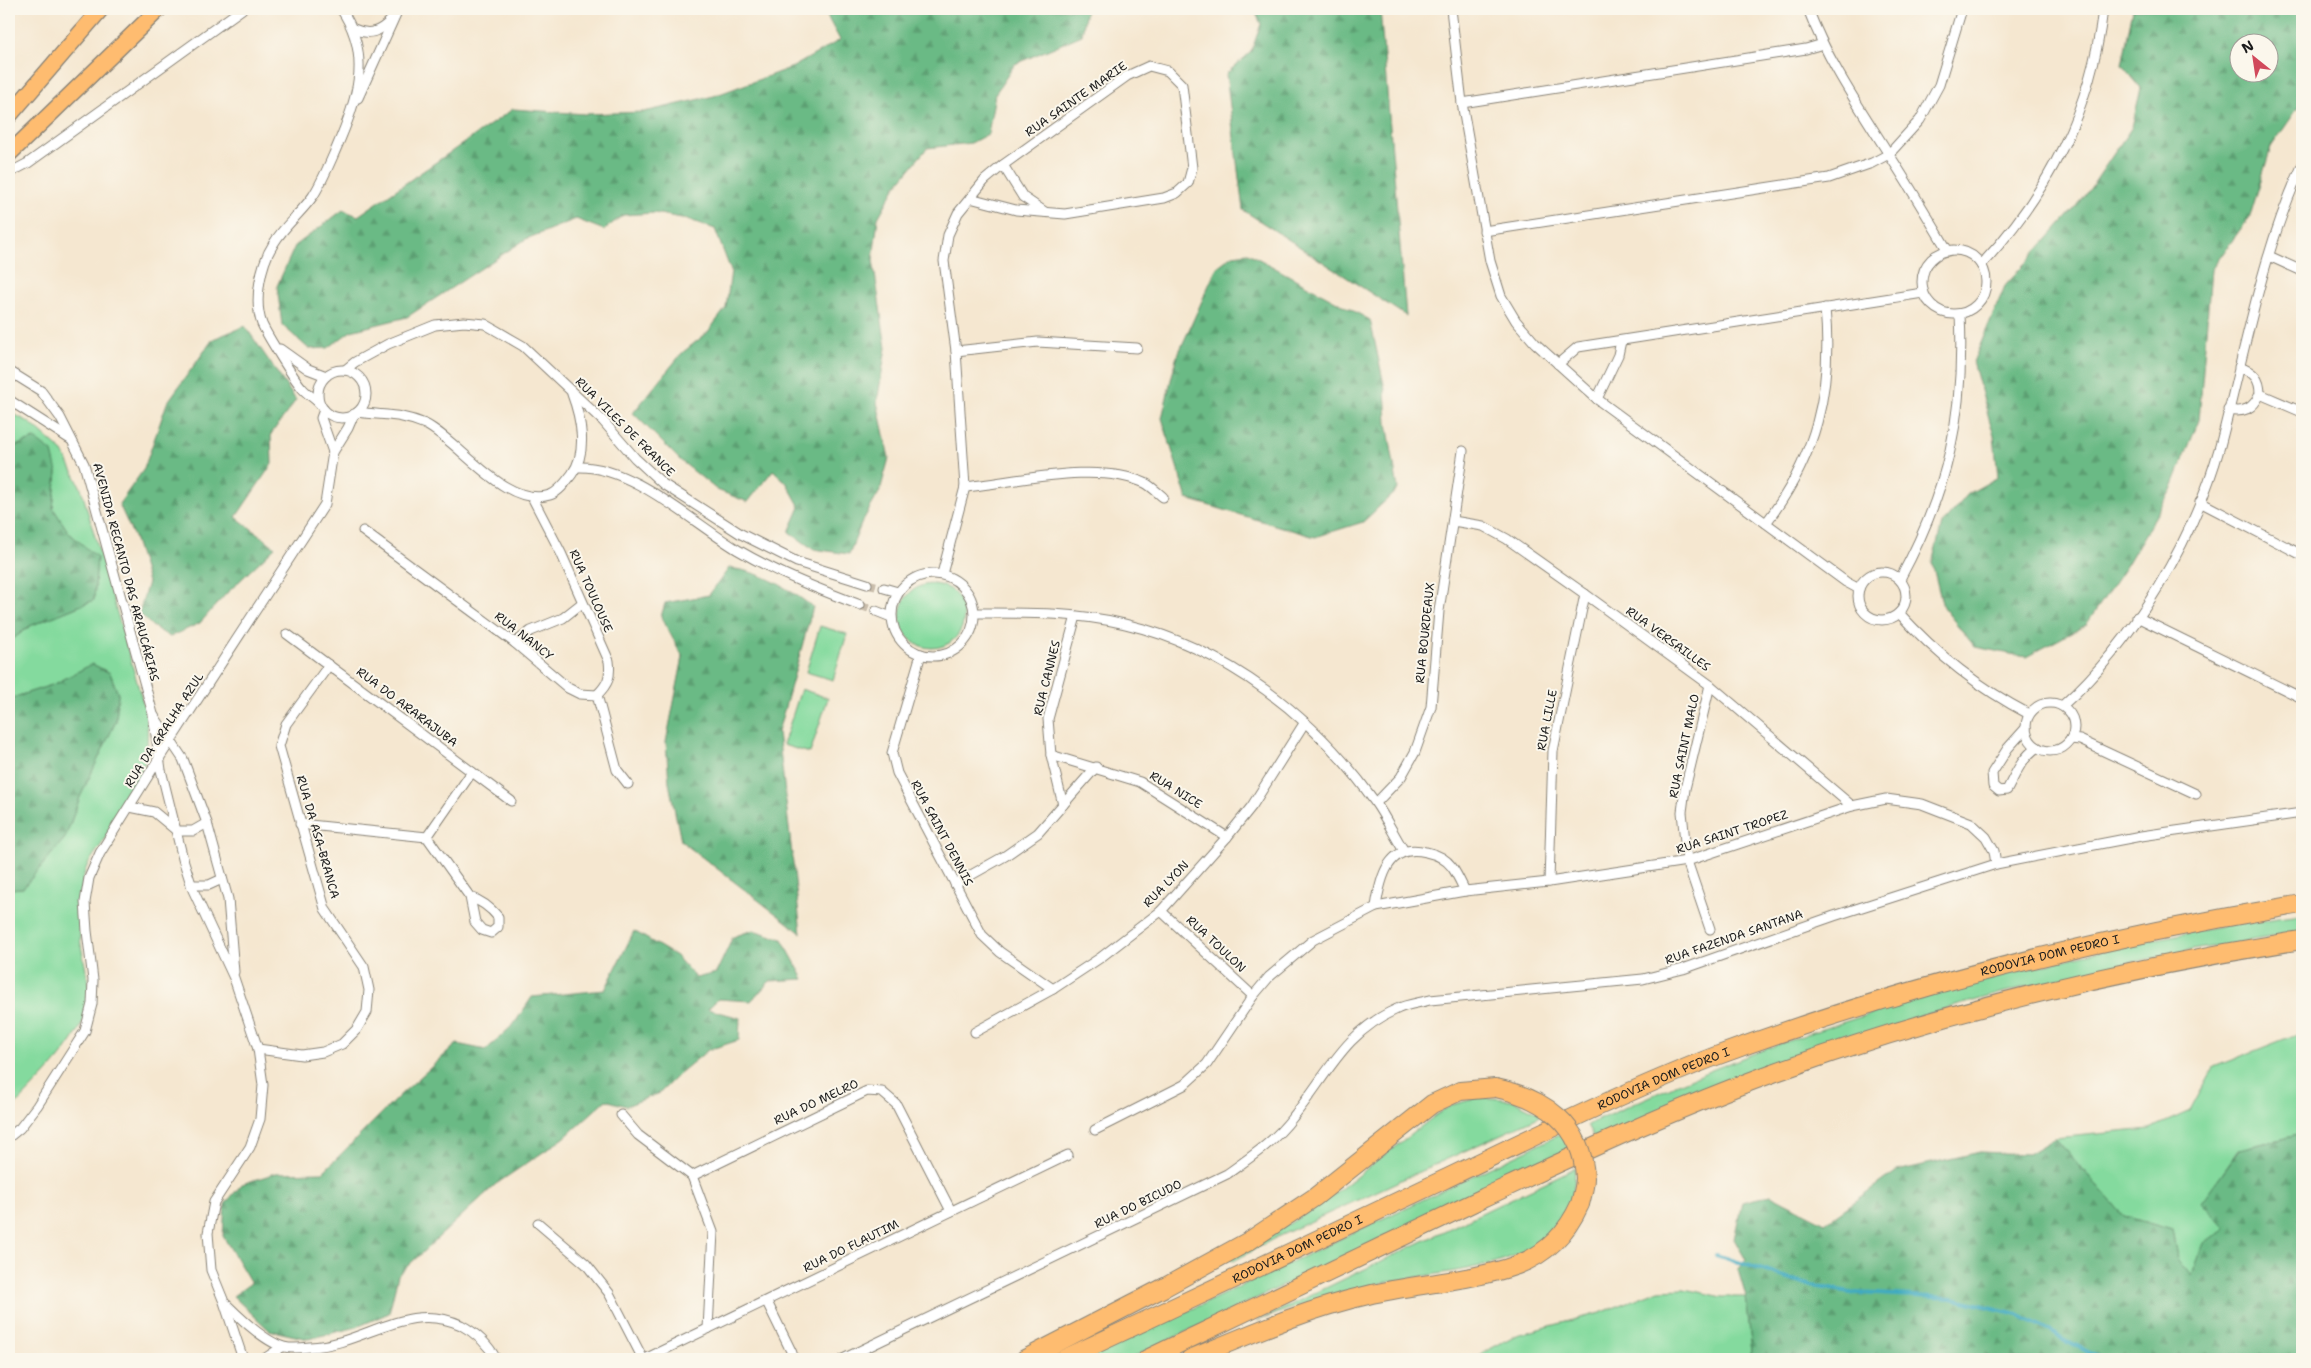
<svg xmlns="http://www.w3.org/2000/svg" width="2311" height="1368" viewBox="0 0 2311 1368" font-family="'Shantell Sans',sans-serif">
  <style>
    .grass { fill: #84da9e; stroke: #507b5d }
    .forest { fill: url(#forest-firs); stroke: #446b50; fill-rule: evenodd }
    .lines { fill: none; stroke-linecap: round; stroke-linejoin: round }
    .stream { stroke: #41abc1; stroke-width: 4 }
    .street-tunnel { stroke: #cabeac; stroke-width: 9; stroke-dasharray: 9 4.5; stroke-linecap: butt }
    .street-casing { stroke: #888276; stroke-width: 11 }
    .primary-casing { stroke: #888276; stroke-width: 18 }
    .highway-casing { stroke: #888276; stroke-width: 20 }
    .street { stroke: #fff; stroke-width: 9 }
    .primary { stroke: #febc70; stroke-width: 15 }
    .highway { stroke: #febc70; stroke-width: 18 }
    .highway-bridge-casing { stroke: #888276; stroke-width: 20; stroke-linecap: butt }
    .highway-bridge { stroke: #febc70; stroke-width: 18 }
    .labels { text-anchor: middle; stroke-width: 4; stroke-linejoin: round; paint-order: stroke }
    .street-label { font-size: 12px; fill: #1c1c1c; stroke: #fbf7ec }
  </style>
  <defs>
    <pattern id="forest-firs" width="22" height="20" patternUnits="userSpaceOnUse" patternTransform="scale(1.25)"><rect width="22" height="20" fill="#6bba85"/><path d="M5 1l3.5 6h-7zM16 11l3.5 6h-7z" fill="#5c9f72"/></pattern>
  </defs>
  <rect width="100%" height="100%" fill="#fbf7ec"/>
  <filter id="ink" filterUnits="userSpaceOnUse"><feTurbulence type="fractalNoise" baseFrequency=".02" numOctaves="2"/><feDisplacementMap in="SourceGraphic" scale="10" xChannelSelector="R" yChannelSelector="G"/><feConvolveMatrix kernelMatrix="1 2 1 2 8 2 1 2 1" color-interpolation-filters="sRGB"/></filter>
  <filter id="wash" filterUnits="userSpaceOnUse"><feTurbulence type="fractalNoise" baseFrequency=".0096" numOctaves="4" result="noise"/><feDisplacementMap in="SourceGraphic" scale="20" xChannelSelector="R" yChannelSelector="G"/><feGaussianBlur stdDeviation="1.12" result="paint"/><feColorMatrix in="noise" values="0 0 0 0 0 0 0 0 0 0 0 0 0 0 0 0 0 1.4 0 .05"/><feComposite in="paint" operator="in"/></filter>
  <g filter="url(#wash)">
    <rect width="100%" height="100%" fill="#f5e7d0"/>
    <g class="grass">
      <path d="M 9,412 L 29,422 L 63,452 L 81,488 L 146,713 C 153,770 133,793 105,839 C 99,849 89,860 85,871 C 80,887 78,919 80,936 C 82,961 93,984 87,1010 C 78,1046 34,1085 9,1112 L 9,889 L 23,888 L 65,838 L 80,797 L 116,721 L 118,694 L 110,673 L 92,664 L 55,684 L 12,698 L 9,691 L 9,642 L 30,626 L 94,600 L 97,557 L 69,533 L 53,508 L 57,472 L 35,439 L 9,448 Z"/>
      <circle cx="932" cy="616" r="32"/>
      <polygon points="820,626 847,634 833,680 806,672"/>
      <polygon points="801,689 828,698 810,753 783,745"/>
      <path d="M 2302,915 L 2302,932 L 2198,949 L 2099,969 L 2005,992 L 1917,1017 L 1594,1138 L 1587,1125 C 1635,1103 1683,1081 1732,1062 C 1798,1035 1866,1015 1933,995 C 2054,960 2178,930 2302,915 Z"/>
      <polygon points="2302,1032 2302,1134 2239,1149 2202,1202 2225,1228 2205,1243 2192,1275 2178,1263 2172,1230 2124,1216 2055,1138 2150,1129 2190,1111 2214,1067"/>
      <polygon points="1480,1097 1513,1100 1543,1115 1277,1237 1234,1261 1230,1259 1257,1244 1325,1201 1436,1115 1452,1105"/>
      <polygon points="1561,1134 1570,1149 1129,1359 1087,1359"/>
      <path d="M 1575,1168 C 1575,1187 1572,1206 1561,1223 C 1527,1271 1430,1272 1377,1284 C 1336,1293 1297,1306 1257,1321 Z"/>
      <polygon points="1684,1289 1723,1297 1746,1297 1752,1351 1749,1359 1477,1359 1475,1357 1516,1335 1600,1313 1659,1290"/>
    </g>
    <g class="forest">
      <polygon points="823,9 1086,9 1082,35 1015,64 995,94 988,134 971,143 927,148 896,186 878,218 873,260 886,348 877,402 889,458 880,491 862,522 849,554 813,549 789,532 800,507 786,482 773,470 748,502 717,490 680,460 633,413 682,353 707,333 726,308 731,271 715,229 687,219 654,213 623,215 604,230 576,219 526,239 407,317 351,331 328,348 309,349 282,325 277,286 295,246 343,210 358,216 513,109 585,114 644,112 714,96 793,67 840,40"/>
      <polygon points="1254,9 1380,9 1406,316 1243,210 1226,74 1251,52 1261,24"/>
      <path d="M 2133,9 L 2302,9 L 2302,102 L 2271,147 L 2250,216 L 2211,270 L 2199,420 L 2171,490 L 2126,566 L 2086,625 L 2026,657 L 1975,647 L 1943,607 L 1932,563 L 1942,524 L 1968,494 L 1998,477 L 1994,436 L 1973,362 L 2005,286 L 2083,199 L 2132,127 L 2141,88 L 2122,65 ZM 2268,42 L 2268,72 L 2238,72 L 2238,42 Z"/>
      <polygon points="1248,253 1370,320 1385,389 1387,423 1398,489 1363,522 1315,537 1187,499 1162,418 1176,359 1217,267 1233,255"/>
      <polygon points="245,326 296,400 271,434 272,464 236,517 275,547 225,595 200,623 170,637 152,626 139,613 148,582 134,537 119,504 144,469 167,403 213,339"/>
      <polygon points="35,439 52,452 57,472 53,508 69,533 97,557 94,600 30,626 9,642 9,448"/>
      <path d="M 729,568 C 763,572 786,587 813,607 L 778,732 L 801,933 L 681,841 L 669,783 L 666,742 L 683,657 L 661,617 L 665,603 L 709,595 Z"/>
      <polygon points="92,664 110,673 118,694 116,721 80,797 65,838 23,888 9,889 9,691 12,698 55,684"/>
      <polygon points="753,930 782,939 804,979 770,981 751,1001 718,999 708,1009 740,1018 739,1040 708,1050 680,1073 660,1093 626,1106 606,1100 564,1138 496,1184 398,1275 389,1313 357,1327 308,1339 269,1330 233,1296 251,1283 223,1236 225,1204 242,1184 276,1173 323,1172 399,1096 457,1044 486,1050 514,1024 532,997 605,990 634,931 676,956 696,978 716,973 733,937"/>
      <polygon points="2302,1134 2302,1359 1749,1359 1752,1351 1746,1297 1738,1270 1746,1260 1734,1239 1742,1202 1771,1195 1825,1223 1897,1171 1980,1152 2028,1154 2055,1138 2124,1216 2172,1230 2178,1263 2192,1275 2204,1243 2225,1228 2201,1202 2240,1149"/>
    </g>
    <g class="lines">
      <polyline class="stream" points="1716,1255 1812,1286 1857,1293 1952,1298 2018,1314 2101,1359"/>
    </g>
  </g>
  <g filter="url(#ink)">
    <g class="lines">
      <g class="street-tunnel">
        <polyline points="867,584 884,588"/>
        <polyline points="860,605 876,611"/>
      </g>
      <defs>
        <g id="street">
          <polyline points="1451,9 1462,103 1490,261 1501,296 1516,321 1535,343 1597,399 1846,582 1859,589"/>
          <path d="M 1808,9 C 1828,62 1860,108 1890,156 C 1910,187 1929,219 1948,251"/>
          <path d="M 354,29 C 369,36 380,32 391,20"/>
          <polyline points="358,98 396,14"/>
          <polyline points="1462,103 1806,49 1823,44"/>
          <polyline points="1003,165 1023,197 1045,212"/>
          <polyline points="9,173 28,163 242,9"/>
          <polyline points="1484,231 1829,178 1872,163 1889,154 1920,120 1939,85 1962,9"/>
          <circle cx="1954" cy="282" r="32"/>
          <polyline points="2269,256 2302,271"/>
          <path d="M 1981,265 C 2048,194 2092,107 2103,9"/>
          <polyline points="280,349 308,369 326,376"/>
          <polyline points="956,351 1038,342 1137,348"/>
          <polyline points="1558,364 1578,347 1923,293"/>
          <circle cx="342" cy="394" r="24"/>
          <polyline points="345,370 355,362 388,344 435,325 464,322 485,324 523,346 603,421 635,458 663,484 741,534 797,562 867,584"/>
          <polyline points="9,371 41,391 60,417 84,464 153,714 161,770 183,859 193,890 234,978 258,1049 263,1085 260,1119 250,1147 214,1202 208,1233 211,1270 224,1302 243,1359"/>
          <polyline points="2260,394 2302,412"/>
          <polyline points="1597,399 1618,355 1621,341"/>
          <polyline points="9,400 70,439"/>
          <path d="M 319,403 C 314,398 307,394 302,388 C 294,379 267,335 262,324 C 253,300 261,263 274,243 C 284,226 301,213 313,196 C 322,182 329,165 336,149 C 357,101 373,56 341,9"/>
          <polyline points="324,410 321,418 333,452"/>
          <path d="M 2228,410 C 2244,413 2253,409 2260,394 C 2260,379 2254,372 2239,367"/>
          <path d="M 358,412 C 384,416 399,413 425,424 C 461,442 505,509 550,495 C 559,492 566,482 572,474 C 588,452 581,418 572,394"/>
          <path d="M 577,467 C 630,464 693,523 738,550 C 777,573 818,589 860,605"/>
          <path d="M 965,487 C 1017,482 1096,461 1145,483 C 1151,486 1158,493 1163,497"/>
          <path d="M 532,497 L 561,553 L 609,661 C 611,677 608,684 597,695"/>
          <polyline points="2200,502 2302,555"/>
          <polyline points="1453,521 1483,526 1507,539 1585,594 1710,685 1852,806"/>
          <path d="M 1766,523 C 1816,457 1833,390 1825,308"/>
          <polyline points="363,531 515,643 568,688 580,694 597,695 617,770 628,784"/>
          <circle cx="1882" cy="596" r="24"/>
          <circle cx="933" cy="615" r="41"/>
          <polyline points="942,574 965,487 956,351 944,261 948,235 958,213 985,180 1003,165 1127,76 1149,66 1168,71 1182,85 1192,168 1188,183 1177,193 1164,198 1065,214 1016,210 970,198"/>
          <path d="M 1900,579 C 1948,490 1965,415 1960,314"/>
          <polyline points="884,588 898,592"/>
          <polyline points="876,611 891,617"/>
          <path d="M 975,613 C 1025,613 1076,612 1125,624 C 1227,648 1315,717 1375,802 C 1386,818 1394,835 1404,851"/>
          <path d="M 1899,613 C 1937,655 1979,688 2029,714"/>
          <polyline points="2137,617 2302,698"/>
          <polyline points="287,634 511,801"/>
          <polyline points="515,643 531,631 563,618 582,603"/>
          <polyline points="921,654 892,753 897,773 982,935 1000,952 1053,989"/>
          <polyline points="1710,685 1685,789 1682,812 1687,861 1710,929"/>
          <circle cx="2050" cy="727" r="24"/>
          <path d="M 2062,706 C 2134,642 2194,539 2220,446 C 2245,352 2261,255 2302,166"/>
          <polyline points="154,716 183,759 207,823 228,899 234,972"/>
          <path d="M 2026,728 L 2008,748 L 1992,773 L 1993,786 L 1999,791 L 2007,790 C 2016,773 2021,759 2037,747"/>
          <polyline points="2071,739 2080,740 2196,794"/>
          <polyline points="1051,755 1140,782 1227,837"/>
          <polyline points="1376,803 1401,777 1415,752 1431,707 1439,611 1463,451"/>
          <polyline points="1063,805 1051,755 1048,719 1076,616"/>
          <polyline points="130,807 154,812 177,831 193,831 207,823"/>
          <path d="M 300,824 L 427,837 L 470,897 L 475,922 L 482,930 L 491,933 L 498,927 L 498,917 C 490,907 482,901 470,897"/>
          <polyline points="427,837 472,772"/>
          <polyline points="1549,882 1553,751 1585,594"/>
          <polyline points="955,884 1005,856 1038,833 1096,767"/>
          <polyline points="191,885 209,885 222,879"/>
          <path d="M 1376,907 C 1380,879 1388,842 1426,852 C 1436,854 1446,859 1452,867 C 1457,874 1461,883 1465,891"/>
          <polyline points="1161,911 1253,996"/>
          <polyline points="975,1032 1053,989 1100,958 1161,911 1227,837 1252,806 1305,722"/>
          <polyline points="258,1049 302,1055 323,1052 342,1044 357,1029 367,1012 369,990 364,967 325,909 279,746 286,724 329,665"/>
          <polyline points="621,1115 638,1135 692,1176 713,1232 708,1329"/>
          <polyline points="1095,1130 1184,1085 1207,1064 1253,996 1269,977 1313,940 1376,907 1465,891 1549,882 1687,861 1852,806 1886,799 1922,804 1971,823 1986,837 1994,851 1996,864"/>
          <polyline points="9,1137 20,1128 37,1106 85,1031 92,1004 93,980 87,931 85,902 89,878 100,853 158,760 325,504 333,452 348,428 354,414"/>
          <polyline points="692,1176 867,1091 882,1092 896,1104 951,1211"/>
          <polyline points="538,1223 586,1264 609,1293 643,1359"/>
          <polyline points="767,1302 792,1353"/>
          <path d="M 226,1304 C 239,1317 265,1342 284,1347 C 292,1349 302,1348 310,1347 C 364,1345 406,1300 461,1325 C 476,1333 488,1344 496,1359"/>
          <polyline points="264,1359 282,1347"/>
          <polyline points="645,1359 1068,1155"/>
          <path d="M 843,1359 L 1227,1174 C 1251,1157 1275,1141 1293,1117 C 1327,1076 1344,1032 1397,1009 C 1406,1004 1419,1003 1430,1000 L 1643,979 L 1683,969 L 1834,916 L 1996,864 L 2141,836 L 2302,813"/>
        </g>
        <g id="primary">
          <polyline points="9,116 101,9"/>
          <polyline points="9,154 159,9"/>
        </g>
        <g id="highway">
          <polyline points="1025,1359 1165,1287 1249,1241 1315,1197 1432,1104 1460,1091 1496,1088"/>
          <path id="s1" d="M 1064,1359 C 1190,1300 1317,1240 1443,1180 C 1533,1137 1623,1092 1716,1056 C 1906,985 2102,937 2302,904"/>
          <path d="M 1147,1359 C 1258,1305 1370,1251 1483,1198 C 1578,1154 1674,1109 1773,1073 C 1945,1011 2122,968 2302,940"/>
          <path d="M 1190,1359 C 1248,1335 1306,1309 1368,1295 C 1414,1284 1473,1281 1517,1265 C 1547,1254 1567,1233 1580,1204"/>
        </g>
      </defs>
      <use href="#street" class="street-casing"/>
      <use href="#primary" class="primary-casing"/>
      <use href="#highway" class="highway-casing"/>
      <use href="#street" class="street"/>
      <use href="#primary" class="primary"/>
      <use href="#highway" class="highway"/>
      <defs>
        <path id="highway-bridge" d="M 1496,1088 C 1543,1098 1583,1124 1585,1178 C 1585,1186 1582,1196 1580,1204"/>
      </defs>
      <use href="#highway-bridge" class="highway-bridge-casing"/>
      <use href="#highway-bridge" class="highway-bridge"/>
    </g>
  </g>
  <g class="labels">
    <g class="street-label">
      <text transform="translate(1076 99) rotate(-35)" y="4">RUA SAINTE MARIE</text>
      <text transform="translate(625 427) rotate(45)" y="4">RUA VILES DE FRANCE</text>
      <text transform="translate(126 572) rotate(75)" y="4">AVENIDA RECANTO DAS ARAUCÁRIAS</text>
      <text transform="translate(591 591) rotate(66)" y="4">RUA TOULOUSE</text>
      <text transform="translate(1425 633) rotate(-84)" y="4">RUA BOURDEAUX</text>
      <text transform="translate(524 636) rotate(38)" y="4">RUA NANCY</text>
      <text transform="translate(1668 639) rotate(36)" y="4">RUA VERSAILLES</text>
      <text transform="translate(1047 678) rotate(-76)" y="4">RUA CANNES</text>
      <text transform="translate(407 707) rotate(37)" y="4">RUA DO ARARAJUBA</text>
      <text transform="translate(1547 720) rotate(-79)" y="4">RUA LILLE</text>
      <text transform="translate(164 730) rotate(-57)" y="4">RUA DA GRALHA AZUL</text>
      <text transform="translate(1684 746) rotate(-78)" y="4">RUA SAINT MALO</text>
      <text transform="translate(1176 790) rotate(32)" y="4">RUA NICE</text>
      <text transform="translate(1732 832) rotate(-18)" y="4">RUA SAINT TROPEZ</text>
      <text transform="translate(942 833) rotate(62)" y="4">RUA SAINT DENNIS</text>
      <text transform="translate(318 837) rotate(74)" y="4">RUA DA ASA-BRANCA</text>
      <text transform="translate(1166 884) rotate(-46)" y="4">RUA LYON</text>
      <text transform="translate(1734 937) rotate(-19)" y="4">RUA FAZENDA SANTANA</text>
      <text transform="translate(1216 944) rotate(43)" y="4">RUA TOULON</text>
      <text dy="4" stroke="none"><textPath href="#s1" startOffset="1068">RODOVIA DOM PEDRO I</textPath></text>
      <text dy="4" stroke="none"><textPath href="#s1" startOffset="662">RODOVIA DOM PEDRO I</textPath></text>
      <text transform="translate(816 1102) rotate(-25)" y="4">RUA DO MELRO</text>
      <text transform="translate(1138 1204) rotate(-26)" y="4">RUA DO BICUDO</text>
      <text transform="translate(851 1246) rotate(-26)" y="4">RUA DO FLAUTIM</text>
      <text dy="4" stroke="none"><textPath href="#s1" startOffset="258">RODOVIA DOM PEDRO I</textPath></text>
    </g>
  </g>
  <rect width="2311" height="1368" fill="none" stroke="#fbf7ec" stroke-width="30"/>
  <g transform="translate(2254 58) rotate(330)"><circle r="24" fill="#fbf7ec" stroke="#a29f99"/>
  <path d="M0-4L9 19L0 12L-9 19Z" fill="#d1495b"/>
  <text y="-8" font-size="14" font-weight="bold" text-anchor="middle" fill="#1c1c1c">N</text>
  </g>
</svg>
